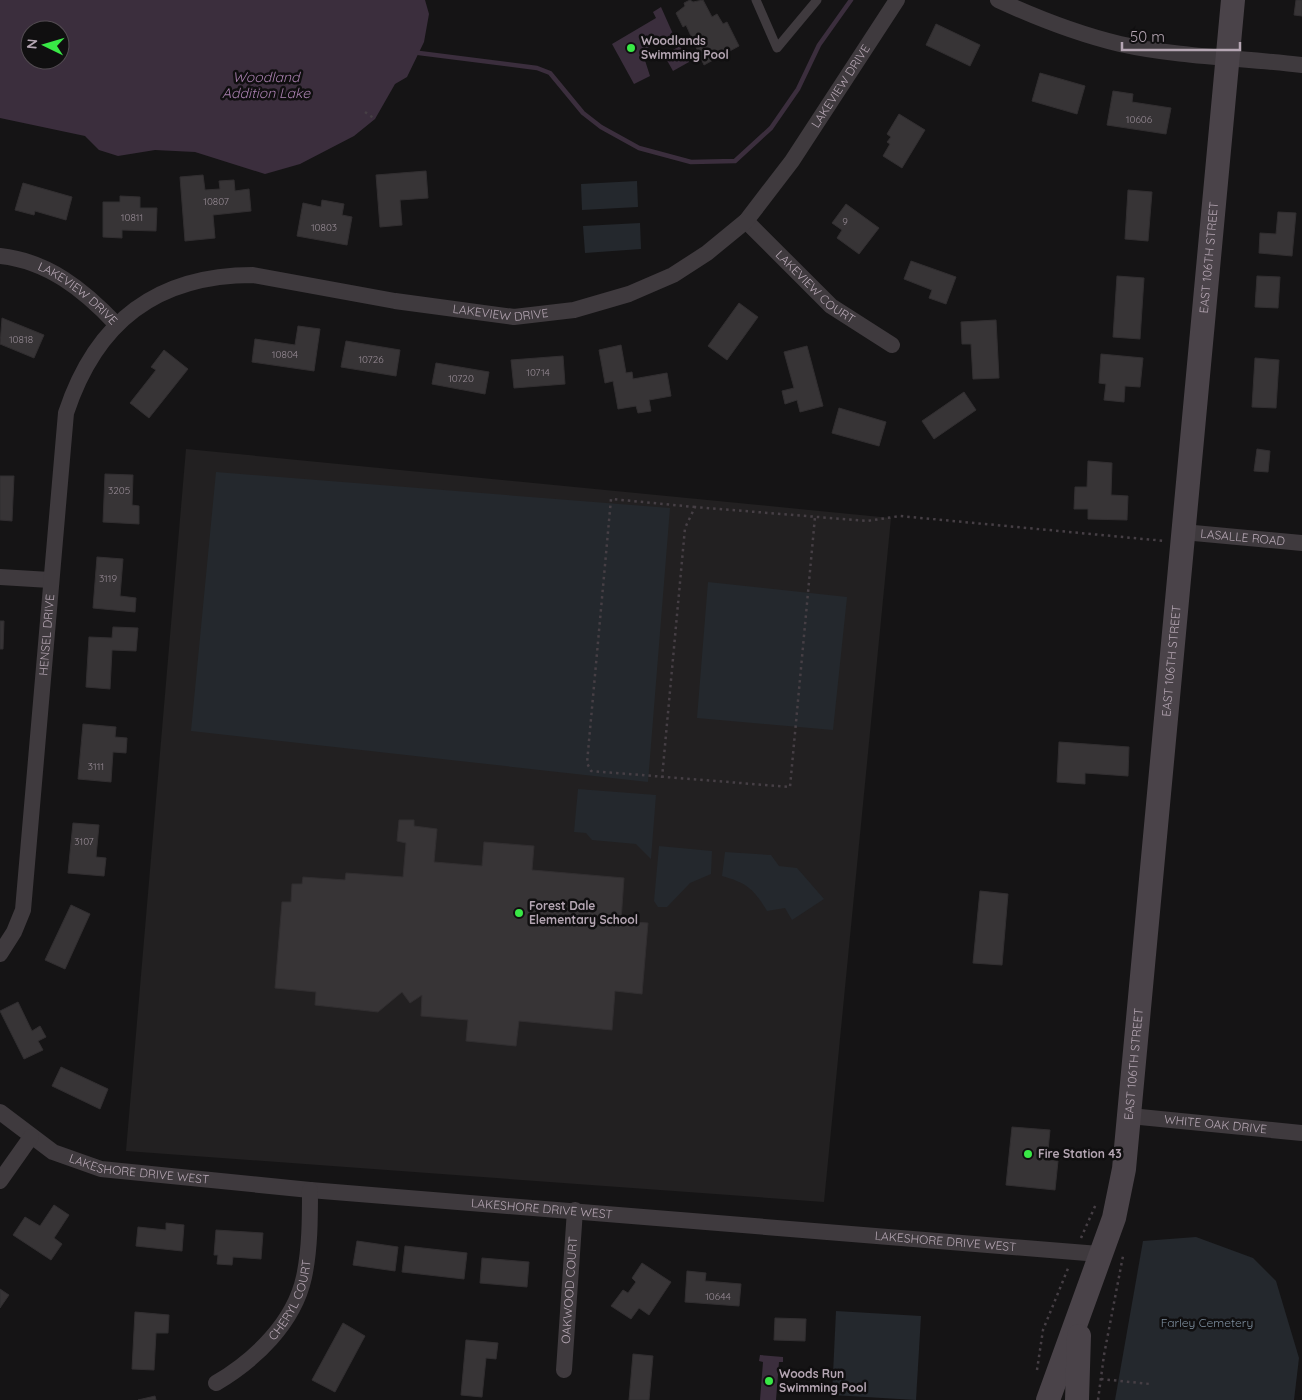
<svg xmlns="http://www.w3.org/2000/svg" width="1302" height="1400" viewBox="0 0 1302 1400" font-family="Quicksand,sans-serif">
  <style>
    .built { fill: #222021 }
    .green { fill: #24282d }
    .water { fill: #3b2e3d; fill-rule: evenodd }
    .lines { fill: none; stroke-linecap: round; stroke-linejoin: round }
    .stream { stroke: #3b2e3d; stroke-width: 4.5 }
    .building { fill: #373436; stroke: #312e30 }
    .path { stroke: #463f45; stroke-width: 2.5; stroke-dasharray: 2.5 4; stroke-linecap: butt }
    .lane { stroke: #3f3a3e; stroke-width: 9 }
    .street { stroke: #3f3a3e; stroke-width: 16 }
    .secondary { stroke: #4a4349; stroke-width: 24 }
    .poi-dot { fill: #39e846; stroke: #100f10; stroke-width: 2 }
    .labels { text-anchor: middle; stroke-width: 5; stroke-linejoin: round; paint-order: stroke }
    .number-label { font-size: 10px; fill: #968a94 }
    .poi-label { font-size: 12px; font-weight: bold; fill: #b5a6b3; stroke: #100f10; text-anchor: start }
    .street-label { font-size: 12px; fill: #b5a6b3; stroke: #100f10 }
    .park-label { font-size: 12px; fill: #7e8f9f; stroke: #100f10 }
    .water-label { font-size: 14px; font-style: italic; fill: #a87fae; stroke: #100f10 }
  </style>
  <rect width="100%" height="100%" fill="#151415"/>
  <polygon class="built" points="186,449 891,518 824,1202 126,1151"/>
  <g class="green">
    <polygon points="637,181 638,207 582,210 581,184"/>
    <polygon points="640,223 641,249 585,253 583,226"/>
    <polygon points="216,472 670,508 648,782 191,731"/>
    <polygon points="708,582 847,597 833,730 697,718"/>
    <polygon points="578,789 656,795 651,859 636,844 592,840 586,833 574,832"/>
    <polygon points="659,846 712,851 711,874 690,883 667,907 658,907 654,901"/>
    <path d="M 725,852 L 771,855 L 779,866 L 797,868 L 824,899 L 792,920 L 785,908 L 767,911 C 754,889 747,883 722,876 Z"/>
    <polygon points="1196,1237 1253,1258 1276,1281 1299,1358 1294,1400 1115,1400 1143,1241"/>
    <polygon points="836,1311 921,1316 916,1400 832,1395"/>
  </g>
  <g class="water">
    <path d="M 0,0 L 425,0 L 429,14 L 424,42 L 407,77 L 395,84 L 375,119 L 354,136 L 300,164 L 265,174 L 195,152 L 155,150 L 118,156 L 99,150 L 85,136 L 0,118 ZM 30,30 L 60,30 L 60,60 L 30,60 Z"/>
    <polygon points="661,7 673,34 642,51 650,76 634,84 612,44 656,18 653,12"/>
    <polygon points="680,46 689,62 673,71 664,55"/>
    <polygon points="760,1355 783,1357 783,1362 779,1362 776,1400 760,1400 763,1362 759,1361"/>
  </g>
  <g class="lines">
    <polyline class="stream" points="419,53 537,68 550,73 583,113 601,127 639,148 691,162 735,161 771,128 798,89 819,45 851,0"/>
  </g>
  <g class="building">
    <polygon points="690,0 693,2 703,0 712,17 717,14 723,24 727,22 739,46 704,65 686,25 683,27 676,13 685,6 684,3"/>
    <polygon points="1296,0 1302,0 1302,16 1294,15"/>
    <polygon points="936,24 980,45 970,66 926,45"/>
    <polygon points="1040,73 1085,86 1077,114 1032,101"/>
    <polygon points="1113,91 1133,94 1132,102 1171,108 1166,134 1107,125"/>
    <polygon points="899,114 925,130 902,168 883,156 890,144 887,142 891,137 887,134"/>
    <polygon points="426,171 428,198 400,200 402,225 380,227 376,175"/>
    <polygon points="203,175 205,190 220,189 219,181 234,180 235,191 249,189 251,211 213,215 215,238 185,241 180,177"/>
    <polygon points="23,183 72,197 66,220 35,211 34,215 15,210"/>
    <polygon points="1128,190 1152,192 1148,241 1125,239"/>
    <polygon points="120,196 140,197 140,208 157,208 156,231 122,230 122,238 103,237 103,202 120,202"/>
    <polygon points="322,200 344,204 342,215 352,217 347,245 297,236 303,203 321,207"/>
    <polygon points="846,204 879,228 859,254 837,238 842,230 832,223"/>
    <polygon points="1278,212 1296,213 1292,256 1259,253 1260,233 1276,234"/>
    <polygon points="911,261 956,277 946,304 929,298 932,290 904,279"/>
    <polygon points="1117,276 1144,278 1140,339 1113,337"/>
    <polygon points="1257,276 1280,277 1278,308 1255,307"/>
    <polygon points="739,303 758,317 727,360 708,346"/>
    <polygon points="2,318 44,335 34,358 0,344"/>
    <polygon points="996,320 999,378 973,379 971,344 962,344 961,322"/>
    <polygon points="298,326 320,329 314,371 252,362 255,339 295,345"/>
    <polygon points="346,341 400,350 396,376 341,367"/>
    <polygon points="621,345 626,373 632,372 633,379 667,373 671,396 649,400 651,411 638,413 636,406 618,409 613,381 605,383 599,350"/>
    <polygon points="807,346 823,406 800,412 797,400 785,404 782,391 794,388 784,352"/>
    <polygon points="164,350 188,369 149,418 130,403 156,370 151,367"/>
    <polygon points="1101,354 1143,358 1140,387 1125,386 1124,402 1104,400 1106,384 1099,383"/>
    <polygon points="563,356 565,384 514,388 511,360"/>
    <polygon points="1255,358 1279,360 1276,408 1252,407"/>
    <polygon points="436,363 489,372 485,394 432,384"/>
    <polygon points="964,392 976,410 934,439 922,421"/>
    <polygon points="839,408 886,422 879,446 832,433"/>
    <polygon points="1257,449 1270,451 1268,472 1254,471"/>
    <polygon points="1088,461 1112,463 1111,495 1128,496 1127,520 1088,519 1088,509 1074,509 1075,487 1087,487"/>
    <polygon points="105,474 133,475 132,505 139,506 139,524 103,522"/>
    <polygon points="0,476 14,476 12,521 0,520"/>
    <polygon points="97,557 123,559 120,596 136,598 135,612 93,608"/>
    <polygon points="0,621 4,621 3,649 0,649"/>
    <polygon points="113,627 138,628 136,651 112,650 110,689 86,687 89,637 112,638"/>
    <polygon points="83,724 116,727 115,737 127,738 126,753 113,752 111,782 78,779"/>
    <polygon points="1059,742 1129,747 1128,776 1085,773 1085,784 1057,782"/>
    <polygon points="399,820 414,820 414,826 437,829 434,862 482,866 484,842 534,846 532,870 624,878 621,921 648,923 642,994 615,991 612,1030 519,1021 516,1046 466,1041 468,1020 421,1016 422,995 410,1003 402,992 378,1012 315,1005 316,992 275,988 282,902 291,902 292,884 302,884 303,877 345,880 346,873 403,877 406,843 397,841"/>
    <polygon points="73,823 99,825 96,857 106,858 104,876 68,873"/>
    <polygon points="980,891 1008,894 1002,965 973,963"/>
    <polygon points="71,905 90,914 65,969 45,960"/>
    <polygon points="18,1002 32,1031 40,1026 46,1037 38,1041 43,1050 24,1059 0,1011"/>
    <polygon points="61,1067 108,1089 100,1109 52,1086"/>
    <polygon points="1012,1127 1050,1130 1047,1160 1058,1161 1055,1190 1006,1185"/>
    <polygon points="54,1205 69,1215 54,1238 62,1244 51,1260 13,1235 25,1217 40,1226"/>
    <polygon points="166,1223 184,1225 182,1251 136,1246 138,1227 166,1230"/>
    <polygon points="216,1230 263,1233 261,1259 233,1257 232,1265 217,1264 218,1255 214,1255"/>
    <polygon points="357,1241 398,1247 395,1271 353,1265"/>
    <polygon points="405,1246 467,1253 464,1279 402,1272"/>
    <polygon points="482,1258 529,1262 527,1287 480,1283"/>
    <polygon points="642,1263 671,1282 649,1315 639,1308 631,1319 611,1306 623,1290 628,1293 636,1282 632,1278"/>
    <polygon points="687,1271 706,1273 705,1281 741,1284 739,1306 685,1302"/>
    <polygon points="0,1289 9,1295 0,1308"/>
    <polygon points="135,1312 169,1315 168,1333 156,1333 154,1370 132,1369"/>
    <polygon points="775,1318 806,1319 805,1341 774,1340"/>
    <polygon points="343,1323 365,1336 335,1392 312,1380"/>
    <polygon points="466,1340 498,1343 496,1359 486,1358 482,1397 461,1395"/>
    <polygon points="633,1354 653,1356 649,1400 629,1400"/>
    <polygon points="155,1396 156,1400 138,1400"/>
  </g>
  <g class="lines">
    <g class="path">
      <polyline points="365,112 375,119"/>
      <polyline points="695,507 611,499 587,763 591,771 790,787 815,517"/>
      <polyline points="662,778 685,528 695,507 867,521 900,516 1165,541"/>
      <polyline points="1081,1238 1096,1204"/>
      <polyline points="1037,1370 1043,1330 1069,1266"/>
      <polyline points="1101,1379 1150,1384"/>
      <polyline points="1098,1400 1104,1355 1123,1256"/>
    </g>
    <polyline class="lane" points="756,0 777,48 817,0"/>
    <g class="street">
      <path d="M 998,0 C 1037,18 1078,34 1120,44 C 1179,57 1242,58 1302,65"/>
      <path id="s1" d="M 746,221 L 831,306 L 892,345"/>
      <path id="s2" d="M 0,256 C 48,261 84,290 116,324"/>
      <path id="s3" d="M 1183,532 L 1302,543"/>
      <polyline points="0,577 50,580"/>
      <path id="s4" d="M 0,954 L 14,932 L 23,910 L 66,413 C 96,322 156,275 253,275 L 395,301 L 514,317 L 574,310 L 629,294 L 673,275 L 707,253 L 746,221 L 792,161 L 897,0"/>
      <path id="s5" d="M 0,1112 L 53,1152 L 101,1169 L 310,1190 L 1099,1254"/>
      <path id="s6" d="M 1130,1116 L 1302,1133"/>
      <polyline points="0,1181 31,1137"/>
      <path id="s7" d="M 564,1370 L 575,1210"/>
      <path id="s8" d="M 216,1383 C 255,1360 294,1323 304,1277 C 310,1249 310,1218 310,1190"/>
    </g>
    <g class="secondary">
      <path id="s9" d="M 1048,1400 L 1114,1218 L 1124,1169 L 1233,0"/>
      <polyline points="1077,1400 1079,1336"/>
    </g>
  </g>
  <g class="poi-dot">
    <circle cx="631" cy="48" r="5"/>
    <circle cx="519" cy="913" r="5"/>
    <circle cx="1028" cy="1154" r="5"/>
    <circle cx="769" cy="1381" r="5"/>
  </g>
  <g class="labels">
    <g class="number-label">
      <text x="1139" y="123">10606</text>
      <text x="216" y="205">10807</text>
      <text x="132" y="221">10811</text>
      <text x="845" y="225">9</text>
      <text x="324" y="231">10803</text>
      <text x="21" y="343">10818</text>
      <text x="285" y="358">10804</text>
      <text x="371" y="363">10726</text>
      <text x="538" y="376">10714</text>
      <text x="461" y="382">10720</text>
      <text x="119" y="494">3205</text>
      <text x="108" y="582">3119</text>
      <text x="96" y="770">3111</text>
      <text x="84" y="845">3107</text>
      <text x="718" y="1300">10644</text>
    </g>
    <g class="poi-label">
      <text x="641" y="45">Woodlands<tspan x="641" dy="14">Swimming Pool</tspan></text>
      <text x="529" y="910">Forest Dale<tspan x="529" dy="14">Elementary School</tspan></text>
      <text x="1038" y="1158">Fire Station 43</text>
      <text x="779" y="1378">Woods Run<tspan x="779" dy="14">Swimming Pool</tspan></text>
    </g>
    <g class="street-label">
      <text dy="4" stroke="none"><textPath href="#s4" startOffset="1486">LAKEVIEW DRIVE</textPath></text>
      <text dy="4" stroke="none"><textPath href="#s9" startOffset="1159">EAST 106TH STREET</textPath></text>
      <text dy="4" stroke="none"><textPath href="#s1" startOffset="96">LAKEVIEW COURT</textPath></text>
      <text dy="4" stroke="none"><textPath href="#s2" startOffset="88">LAKEVIEW DRIVE</textPath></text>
      <text dy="4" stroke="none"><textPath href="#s4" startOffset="1051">LAKEVIEW DRIVE</textPath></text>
      <text dy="4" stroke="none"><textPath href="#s3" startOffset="60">LASALLE ROAD</textPath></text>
      <text dy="4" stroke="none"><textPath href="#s4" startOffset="326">HENSEL DRIVE</textPath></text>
      <text dy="4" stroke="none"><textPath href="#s9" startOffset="754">EAST 106TH STREET</textPath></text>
      <text dy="4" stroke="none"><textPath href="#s9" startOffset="349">EAST 106TH STREET</textPath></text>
      <text dy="4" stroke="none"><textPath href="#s6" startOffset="86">WHITE OAK DRIVE</textPath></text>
      <text dy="4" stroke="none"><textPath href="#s5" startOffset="155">LAKESHORE DRIVE WEST</textPath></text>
      <text dy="4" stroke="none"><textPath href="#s5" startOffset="560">LAKESHORE DRIVE WEST</textPath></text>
      <text dy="4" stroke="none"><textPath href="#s5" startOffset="965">LAKESHORE DRIVE WEST</textPath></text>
      <text dy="4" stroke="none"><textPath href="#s7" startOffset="80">OAKWOOD COURT</textPath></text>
      <text dy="4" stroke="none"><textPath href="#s8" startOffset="115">CHERYL COURT</textPath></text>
    </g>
    <g class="park-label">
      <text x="1207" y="1327">Farley Cemetery</text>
    </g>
    <g class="water-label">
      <text x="266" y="82">Woodland<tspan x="266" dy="16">Addition Lake</tspan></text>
    </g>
  </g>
  <g transform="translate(45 45) rotate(275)"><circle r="24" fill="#100f10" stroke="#524b51"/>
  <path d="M0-4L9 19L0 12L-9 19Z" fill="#39e846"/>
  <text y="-8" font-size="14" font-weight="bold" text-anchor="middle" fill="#b5a6b3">N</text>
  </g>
  <path d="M1122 42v8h118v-8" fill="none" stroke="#b5a6b3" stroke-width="2.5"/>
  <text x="1130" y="42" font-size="15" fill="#b5a6b3" stroke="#100f10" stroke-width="4" paint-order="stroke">50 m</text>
</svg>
